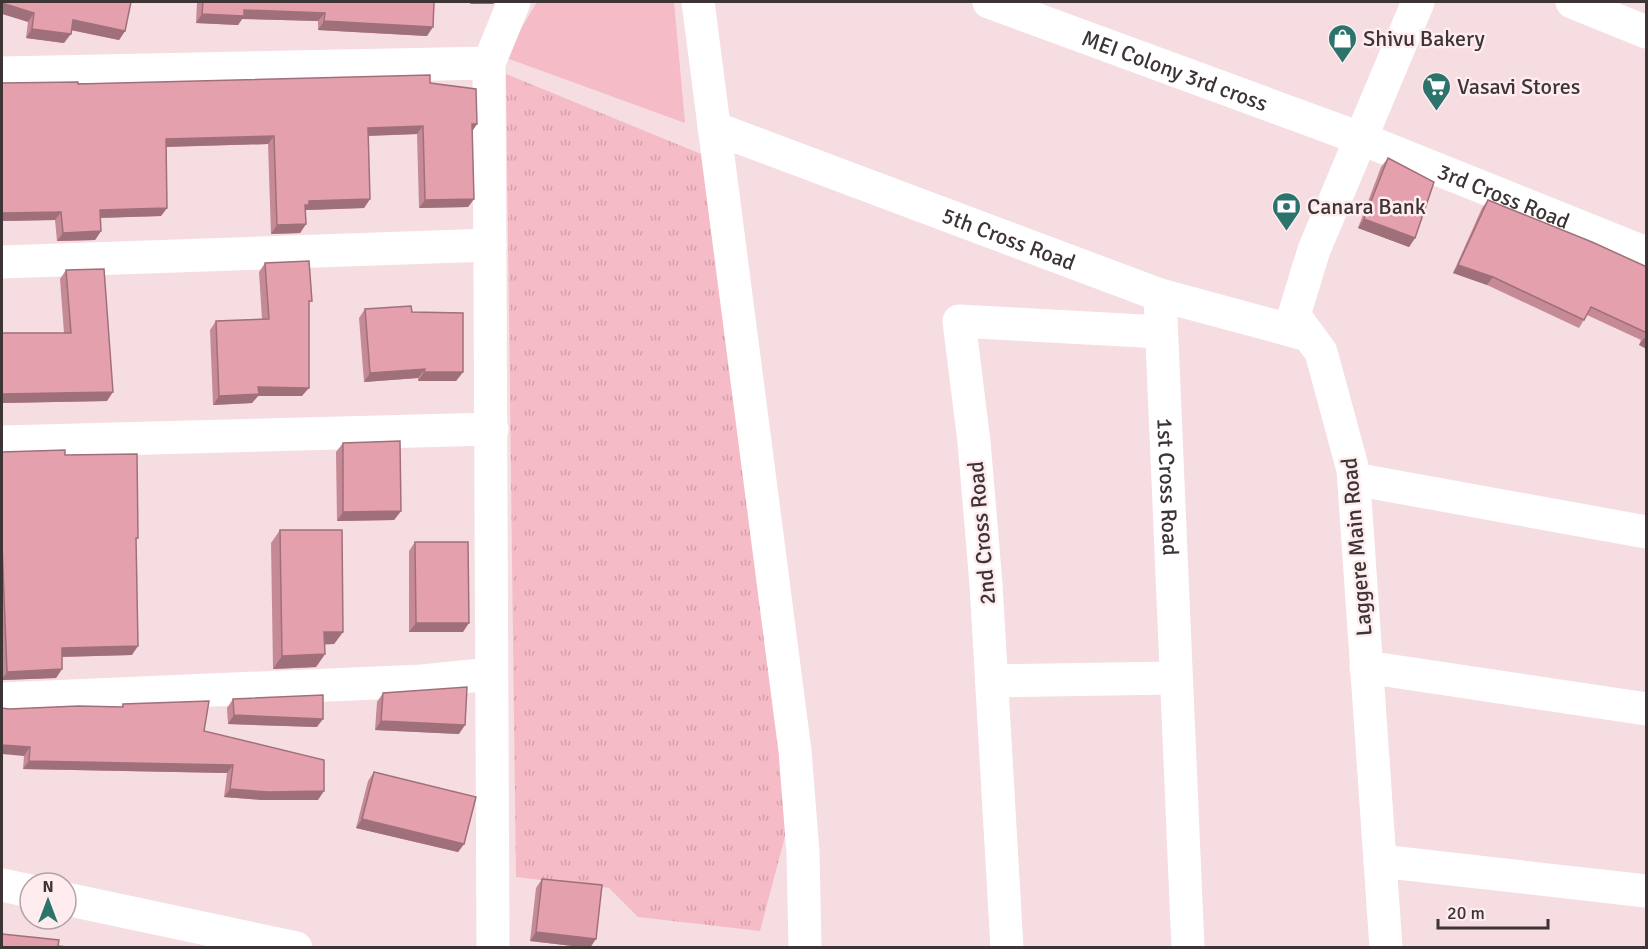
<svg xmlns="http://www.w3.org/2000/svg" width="1648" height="949" viewBox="0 0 1648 949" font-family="Signika,sans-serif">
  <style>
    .green { fill: #f5bbc6 }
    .park { fill: url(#park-tufts) }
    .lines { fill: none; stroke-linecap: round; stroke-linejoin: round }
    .minor { stroke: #fff; stroke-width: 33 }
    .wall { fill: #c58a96 }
    .shaded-wall { fill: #a0707a }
    .building { fill: #e5a0ae; stroke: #a0707a; stroke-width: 1.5 }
    .labels { text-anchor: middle; stroke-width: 5; stroke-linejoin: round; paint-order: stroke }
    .poi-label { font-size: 22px; fill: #3d3435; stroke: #ffecef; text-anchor: start }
    .street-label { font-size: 22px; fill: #3d3435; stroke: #ffecef }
  </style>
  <defs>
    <pattern id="park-tufts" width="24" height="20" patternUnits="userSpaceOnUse" patternTransform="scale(1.5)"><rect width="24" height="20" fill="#f5bbc6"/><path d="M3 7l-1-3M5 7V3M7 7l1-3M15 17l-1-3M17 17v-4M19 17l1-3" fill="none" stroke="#d3a1ab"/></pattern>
  </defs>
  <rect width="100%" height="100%" fill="#f5dde2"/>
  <polygon class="green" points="537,2 674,2 685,123 504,57"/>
  <polygon class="park" points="506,74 701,154 789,821 760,931 638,917 609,888 516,877"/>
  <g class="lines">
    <g class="minor">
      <polyline points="698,2 795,751 803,852 805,948"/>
      <path id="s1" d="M 989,2 L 1362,139 L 1646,253"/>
      <polyline points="1572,2 1646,32"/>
      <polyline points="2,73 489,63"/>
      <path id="s2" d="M 714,128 L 1160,295 L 1308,335"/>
      <polyline points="2,262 490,245"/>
      <path id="s3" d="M 1160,295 L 1188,948"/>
      <polyline points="2,442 492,429"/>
      <polyline points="1354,479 1646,532"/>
      <polyline points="1366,667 1646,709"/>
      <polyline points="992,681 1176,678"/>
      <polyline points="2,699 422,681 491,674"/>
      <polyline points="1380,861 1646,891"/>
      <polyline points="2,885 30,891"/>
      <polyline points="66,899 296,948"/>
      <polyline points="493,948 489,63 514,2"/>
      <polyline points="1007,948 986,584 974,442 959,321 1161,332"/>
      <polyline points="1386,948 1353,470 1321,352 1294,315 1314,250 1418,2"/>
    </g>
  </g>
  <g class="wall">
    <polygon points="2,2 125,31 119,40 71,30 64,43 26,38 28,22"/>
    <polygon points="197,2 434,2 427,36 318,30 318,21 242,19 238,25 196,23"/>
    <polygon points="2,83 430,83 477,124 472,131 474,199 468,207 419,208 417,134 368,136 370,199 364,208 306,210 306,224 300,233 271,234 268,144 166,147 167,208 161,216 100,218 101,231 95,240 57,241 55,220 2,221"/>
    <polygon points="1388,158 1415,238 1409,247 1358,228 1381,167"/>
    <polygon points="1488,200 1647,267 1647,349 1639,345 1641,340 1587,315 1579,328 1487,285 1453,273 1482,208"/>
    <polygon points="265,263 309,304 302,396 258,396 252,403 213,405 210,330 216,321 262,319 259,272"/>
    <polygon points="66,270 107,401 2,403 2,333 64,333 60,279"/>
    <polygon points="365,309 412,312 463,372 456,381 418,381 418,378 364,382 359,318"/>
    <polygon points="343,443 401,511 394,520 337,521 336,452"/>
    <polygon points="2,452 65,455 136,541 132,655 62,657 62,669 56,678 2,680"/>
    <polygon points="280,530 343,632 334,644 325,644 325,654 316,667 273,669 271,543"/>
    <polygon points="415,542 463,632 409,632 409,551"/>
    <polygon points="383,693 459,734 375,730 377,702"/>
    <polygon points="233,699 317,727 228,724 227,708"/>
    <polygon points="123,704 204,731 318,800 262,800 224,797 227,773 23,769 24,756 9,709 121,707"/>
    <polygon points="374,772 464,844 458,852 356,828 368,781"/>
    <polygon points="542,879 590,948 530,941 536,888"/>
  </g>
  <g class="shaded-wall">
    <polygon points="471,2 495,2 493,4 470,4"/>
    <polygon points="2,3 34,13 28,22 2,14"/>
    <polygon points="244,10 325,13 318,21 242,19 238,25 196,23 202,14"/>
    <polygon points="73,20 125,31 119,40 66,29"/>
    <polygon points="324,21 433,27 427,36 318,30"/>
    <polygon points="32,29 71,34 64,43 26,38"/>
    <polygon points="472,124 477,124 471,133"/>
    <polygon points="423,126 417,134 362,136 368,128"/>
    <polygon points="274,136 268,144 160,147 166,139"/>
    <polygon points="370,199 364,208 306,210 303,213 305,205 309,201"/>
    <polygon points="474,199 468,207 419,208 425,200"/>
    <polygon points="167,208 161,216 94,218 100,210"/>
    <polygon points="61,212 55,220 2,221 2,213"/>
    <polygon points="1364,219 1415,238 1409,247 1358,228"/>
    <polygon points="306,224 300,233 271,234 277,225"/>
    <polygon points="101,231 95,240 57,241 63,233"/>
    <polygon points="1458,265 1493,277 1487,285 1453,273"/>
    <polygon points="1644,338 1647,339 1647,349 1639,345"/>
    <polygon points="425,369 418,378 364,382 370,373"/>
    <polygon points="424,372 463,372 456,381 418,381"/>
    <polygon points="258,387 309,388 302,396 258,396 252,403 213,405 219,396"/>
    <polygon points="113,392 107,401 2,403 2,394"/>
    <polygon points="401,511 394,520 337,521 343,512"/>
    <polygon points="416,623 469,623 463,632 409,632"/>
    <polygon points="324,632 343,632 334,644 316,645"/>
    <polygon points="138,646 132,655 55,657 62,648"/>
    <polygon points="325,654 316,667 273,669 282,656"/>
    <polygon points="62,669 56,678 2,680 2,679 7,672"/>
    <polygon points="234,715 323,719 317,727 228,724"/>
    <polygon points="381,721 465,725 459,734 375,730"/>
    <polygon points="2,745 30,747 24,756 2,754"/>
    <polygon points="29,761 233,765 227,773 23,769"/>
    <polygon points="230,789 324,791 318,800 262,800 224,797"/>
    <polygon points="362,819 464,844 458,852 356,828"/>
    <polygon points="536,932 596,939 590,948 530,941"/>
  </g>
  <g class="building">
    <polygon points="2,2 131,2 125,31 73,20 71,34 32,29 34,13 2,3"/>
    <polygon points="203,2 434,2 433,27 324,21 325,13 244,10 244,16 202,14"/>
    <polygon points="430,75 430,83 476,89 477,124 472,124 474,199 425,200 423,126 368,128 370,199 309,201 309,205 305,205 306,224 277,225 274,136 166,139 167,208 100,210 101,231 63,233 61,212 2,213 2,83 78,82 78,84"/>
    <polygon points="1388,158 1434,182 1415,238 1364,219"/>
    <polygon points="1488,200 1592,242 1647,267 1647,333 1591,307 1584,320 1493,277 1458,265"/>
    <polygon points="309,261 312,301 309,301 309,388 258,387 259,394 219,396 216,321 269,319 265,263"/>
    <polygon points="104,269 113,392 2,394 2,333 71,333 66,270"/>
    <polygon points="411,306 412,312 463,313 463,372 424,372 425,369 370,373 365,309"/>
    <polygon points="400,441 401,511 343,512 343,443"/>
    <polygon points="65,450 65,455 137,454 138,538 136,538 138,646 62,648 62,669 7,672 2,544 2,452"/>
    <polygon points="280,530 342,530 343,632 324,632 325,654 282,656"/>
    <polygon points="415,542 468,542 469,623 416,623"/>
    <polygon points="467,687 465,725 381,721 383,693"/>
    <polygon points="323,695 323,719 234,715 233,699"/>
    <polygon points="209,701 204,731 324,760 324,791 268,792 230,789 233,765 29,761 30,747 2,745 2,708 9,709 78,706 123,707 123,704"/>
    <polygon points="374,772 476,797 464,844 362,819"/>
    <polygon points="542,879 602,885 596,939 536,932"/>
    <polygon points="2,934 59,940 58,946 77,948 2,948"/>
  </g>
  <defs>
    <symbol id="shop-pin" viewBox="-11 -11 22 30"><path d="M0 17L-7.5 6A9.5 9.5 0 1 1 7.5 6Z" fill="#2b736b" stroke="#ffecef"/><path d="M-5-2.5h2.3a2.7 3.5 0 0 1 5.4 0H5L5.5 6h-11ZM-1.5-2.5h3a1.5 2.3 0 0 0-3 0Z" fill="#fff"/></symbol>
    <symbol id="supermarket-pin" viewBox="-11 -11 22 30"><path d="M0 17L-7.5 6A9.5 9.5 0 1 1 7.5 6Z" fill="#2b736b" stroke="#ffecef"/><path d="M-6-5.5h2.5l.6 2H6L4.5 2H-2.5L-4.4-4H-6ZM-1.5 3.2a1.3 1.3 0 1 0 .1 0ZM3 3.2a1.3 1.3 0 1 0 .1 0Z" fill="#fff"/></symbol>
    <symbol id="bank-pin" viewBox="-11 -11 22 30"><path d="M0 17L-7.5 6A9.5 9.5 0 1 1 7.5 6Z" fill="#2b736b" stroke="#ffecef"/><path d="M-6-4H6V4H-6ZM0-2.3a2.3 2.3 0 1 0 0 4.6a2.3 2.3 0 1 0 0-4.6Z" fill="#fff"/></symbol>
  </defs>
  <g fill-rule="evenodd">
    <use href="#shop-pin" x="1326" y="22" width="33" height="45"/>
    <use href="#supermarket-pin" x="1420" y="70" width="33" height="45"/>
    <use href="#bank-pin" x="1270" y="190" width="33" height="45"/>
  </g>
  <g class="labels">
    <g class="poi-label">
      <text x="1363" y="46">Shivu Bakery</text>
      <text x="1457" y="94">Vasavi Stores</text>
      <text x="1307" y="214">Canara Bank</text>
    </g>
    <g class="street-label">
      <text dy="8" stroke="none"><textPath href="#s1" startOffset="198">MEI Colony 3rd cross</textPath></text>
      <text dy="8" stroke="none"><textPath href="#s1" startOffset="550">3rd Cross Road</textPath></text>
      <text dy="8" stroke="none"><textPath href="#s2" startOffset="315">5th Cross Road</textPath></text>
      <text dy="8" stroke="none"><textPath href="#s3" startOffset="192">1st Cross Road</textPath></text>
      <text transform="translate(981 533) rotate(-95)" y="8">2nd Cross Road</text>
      <text transform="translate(1356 547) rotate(-95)" y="8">Laggere Main Road</text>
    </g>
  </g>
  <rect width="1648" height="949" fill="none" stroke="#3d3435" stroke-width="6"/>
  <g transform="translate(48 901)"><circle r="28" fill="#ffecef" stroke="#b1a2a5" stroke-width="1.5"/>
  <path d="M0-4.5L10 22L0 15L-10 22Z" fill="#2b736b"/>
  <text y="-9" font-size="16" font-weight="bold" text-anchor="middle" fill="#3d3435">N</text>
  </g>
  <path d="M1438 919v9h110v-9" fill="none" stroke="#3d3435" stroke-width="3"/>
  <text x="1447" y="919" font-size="18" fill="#3d3435" stroke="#ffecef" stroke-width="4.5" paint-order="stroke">20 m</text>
</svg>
